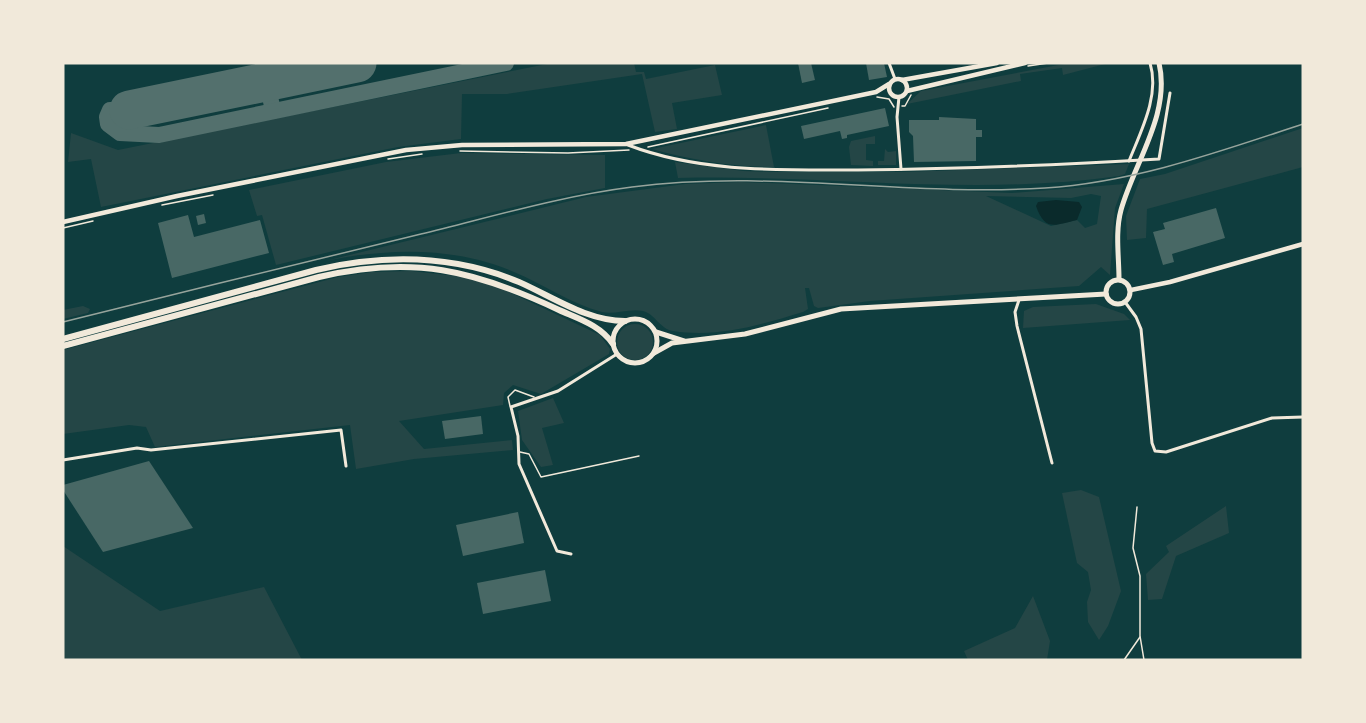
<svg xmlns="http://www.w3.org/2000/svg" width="1366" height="723" viewBox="0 0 1366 723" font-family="'Fira Sans Condensed',sans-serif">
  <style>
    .green { fill: #244646; fill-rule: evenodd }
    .water { fill: #0a2a2b }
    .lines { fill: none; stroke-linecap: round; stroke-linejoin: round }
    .taxiway { stroke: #53706d; stroke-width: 16 }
    .runway { stroke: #53706d; stroke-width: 39 }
    .building { fill: #486865 }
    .path { stroke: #f1e9da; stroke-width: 1.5 }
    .service { stroke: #f1e9da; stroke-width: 1.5 }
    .minor { stroke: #f1e9da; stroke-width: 3 }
    .secondary { stroke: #f1e9da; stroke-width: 4.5 }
    .primary { stroke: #f1e9da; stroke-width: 5 }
    .motorway { stroke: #f1e9da; stroke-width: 6 }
    .rail { stroke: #97a49c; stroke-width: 1.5 }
  </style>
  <rect width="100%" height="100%" fill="#0f3d3e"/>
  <g class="green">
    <polygon points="552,63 634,63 636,72 644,72 646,79 715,65 722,95 672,103 677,129 655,132 642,74 507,94 462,94 461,139 398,147 101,207 91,159 68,162 71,133 118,150"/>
    <polygon points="1069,63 1109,63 1063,75 1062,68 1020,74 1021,81 907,104 921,91"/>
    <path d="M 766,125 L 774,167 C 731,167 692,160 652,149 Z"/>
    <polygon points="1303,128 1303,167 1147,209 1146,238 1127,240 1126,216 1140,179 1165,174"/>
    <polygon points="875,136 875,144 866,144 866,160 873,161 873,166 851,165 849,147 851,141"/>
    <polygon points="885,149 888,152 896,151 896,165 878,165 878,161 884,161"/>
    <polygon points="461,153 605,155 605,188 547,199 276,265 262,215 257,216 249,190 386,162"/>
    <path d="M 675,162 L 743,171 L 775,172 L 903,172 L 1129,164 L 1125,174 L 1119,176 C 971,197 827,174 678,178 Z"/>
    <path d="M 741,182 L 1012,193 L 1124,184 L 1115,208 L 1110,275 L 1101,267 L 1079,286 L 870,301 L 818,308 L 814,306 L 809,288 L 805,288 L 808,309 L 803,312 C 760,325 718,338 673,331 C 660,329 655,314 643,311 C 629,308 615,315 602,312 C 571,304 543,284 514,272 C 454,246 388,248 325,261 L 586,197 L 685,184 ZM 1091,194 L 1101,196 L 1097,224 L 1085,228 L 1077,220 L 1051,226 L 986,196 L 1071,198 Z"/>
    <polygon points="411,271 456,276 492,284 600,335 610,349 609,354 541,394 513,385 504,393 503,405 399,421 424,449 512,440 513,450 414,459 356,469 350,425 155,447 146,427 129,425 63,434 63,350 338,277 372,272"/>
    <polygon points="1096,304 1124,314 1130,320 1023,328 1024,311 1033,307"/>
    <polygon points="83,306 90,309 88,313 63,319 63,310"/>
    <circle cx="635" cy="342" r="18"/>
    <polygon points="553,398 564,423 542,428 553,465 541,467 522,440 518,411"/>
    <polygon points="1081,490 1099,497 1121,591 1108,626 1099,640 1088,622 1087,602 1091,590 1088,572 1077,563 1062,493"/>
    <polygon points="1226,506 1229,533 1176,556 1162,599 1148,600 1146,574 1169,552 1166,546"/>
    <polygon points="63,546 160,611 264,587 302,660 63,660"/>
    <polygon points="1033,596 1050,641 1047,660 968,660 964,651 1015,628"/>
  </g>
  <path class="water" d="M 1056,200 L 1079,202 L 1082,207 L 1077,220 C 1055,225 1045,232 1036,206 L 1038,202 Z"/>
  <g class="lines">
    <g class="taxiway">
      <polyline points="267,82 273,111"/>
      <polyline points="129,110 110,110 107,117 108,124 120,133 159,135 506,63"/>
    </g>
    <polyline class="runway" points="129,110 357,63"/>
  </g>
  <g class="building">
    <polygon points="798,63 811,63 815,80 802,83"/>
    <polygon points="866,63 884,63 887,77 869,80"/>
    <polygon points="885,108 889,126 847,135 847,138 842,139 840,131 804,139 801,126"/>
    <polygon points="939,117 976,119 976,130 982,130 982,137 976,137 976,161 914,162 913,136 909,132 909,120 939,120"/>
    <polygon points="1216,208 1225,238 1172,254 1174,262 1163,265 1153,232 1165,229 1163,223"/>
    <polygon points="204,214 206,223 198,225 196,216"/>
    <polygon points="188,215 194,237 260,220 269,253 172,278 158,223"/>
    <polygon points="481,416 483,434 445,439 442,421"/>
    <polygon points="149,461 193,528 103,552 63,490 63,485"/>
    <polygon points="518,512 524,543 463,556 456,525"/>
    <polygon points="545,570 551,601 483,614 477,583"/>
  </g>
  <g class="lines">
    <g class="path">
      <polyline points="1028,66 1048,63"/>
      <polyline points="877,97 889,99 894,107"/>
      <polyline points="902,106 905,106 911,95"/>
      <polyline points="648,147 828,108"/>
      <polyline points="460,151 568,153 629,150"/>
      <polyline points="388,159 422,154"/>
      <polyline points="162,205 213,195"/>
      <polyline points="63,228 93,221"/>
      <polyline points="1137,507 1133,548 1140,576 1140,636 1144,660"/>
      <polyline points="1124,660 1140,637"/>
    </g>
    <g class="service">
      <polyline points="510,406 508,397 515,390 534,397"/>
      <polyline points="520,452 529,454 541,477 639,456"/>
    </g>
    <g class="minor">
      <polyline points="889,63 895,79"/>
      <polyline points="899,97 897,117 901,169"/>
      <path d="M 628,145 C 701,173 781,170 858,170 C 958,169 1059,165 1159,159 L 1170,93"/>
      <path d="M 1129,161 C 1141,131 1160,95 1150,63"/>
      <polyline points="1019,300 1015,312 1017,326 1052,463"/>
      <polyline points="1125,302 1136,317 1141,329 1152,443 1155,451 1166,452 1272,418 1303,417"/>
      <polyline points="63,460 137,448 151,450 341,430 346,466"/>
      <polyline points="571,554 557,551 519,464 518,436 511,407 558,391 617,354"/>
    </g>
    <g class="secondary">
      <circle cx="898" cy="88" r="9"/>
      <polyline points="902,80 997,63"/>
      <polyline points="907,91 1025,63"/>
      <polyline points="63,222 177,196 406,150 462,145 626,144 876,92 889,84"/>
      <polyline points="1131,290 1170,282 1303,244"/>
    </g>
    <g class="primary">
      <path d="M 1119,279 C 1119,257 1115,232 1121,210 C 1134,163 1171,114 1159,63"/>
      <circle cx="1118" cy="292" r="12"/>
      <circle cx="635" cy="341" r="22"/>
      <polyline points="656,332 684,341"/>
      <polyline points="654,353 672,343 745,334 841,309 1106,294"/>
    </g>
    <g class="motorway">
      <path d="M 63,339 L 316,270 C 384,254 454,255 519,282 C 553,297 587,321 625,321"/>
      <path d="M 63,346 L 319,277 C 413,255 474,270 559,310 C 579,319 600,325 613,344"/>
    </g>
    <path class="rail" d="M 63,322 C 182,292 302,263 421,234 C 491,217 561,196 632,187 C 771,169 907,197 1045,188 C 1135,182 1218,152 1303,124"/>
  </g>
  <rect width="1366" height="723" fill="none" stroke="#f1e9da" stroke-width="129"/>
</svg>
